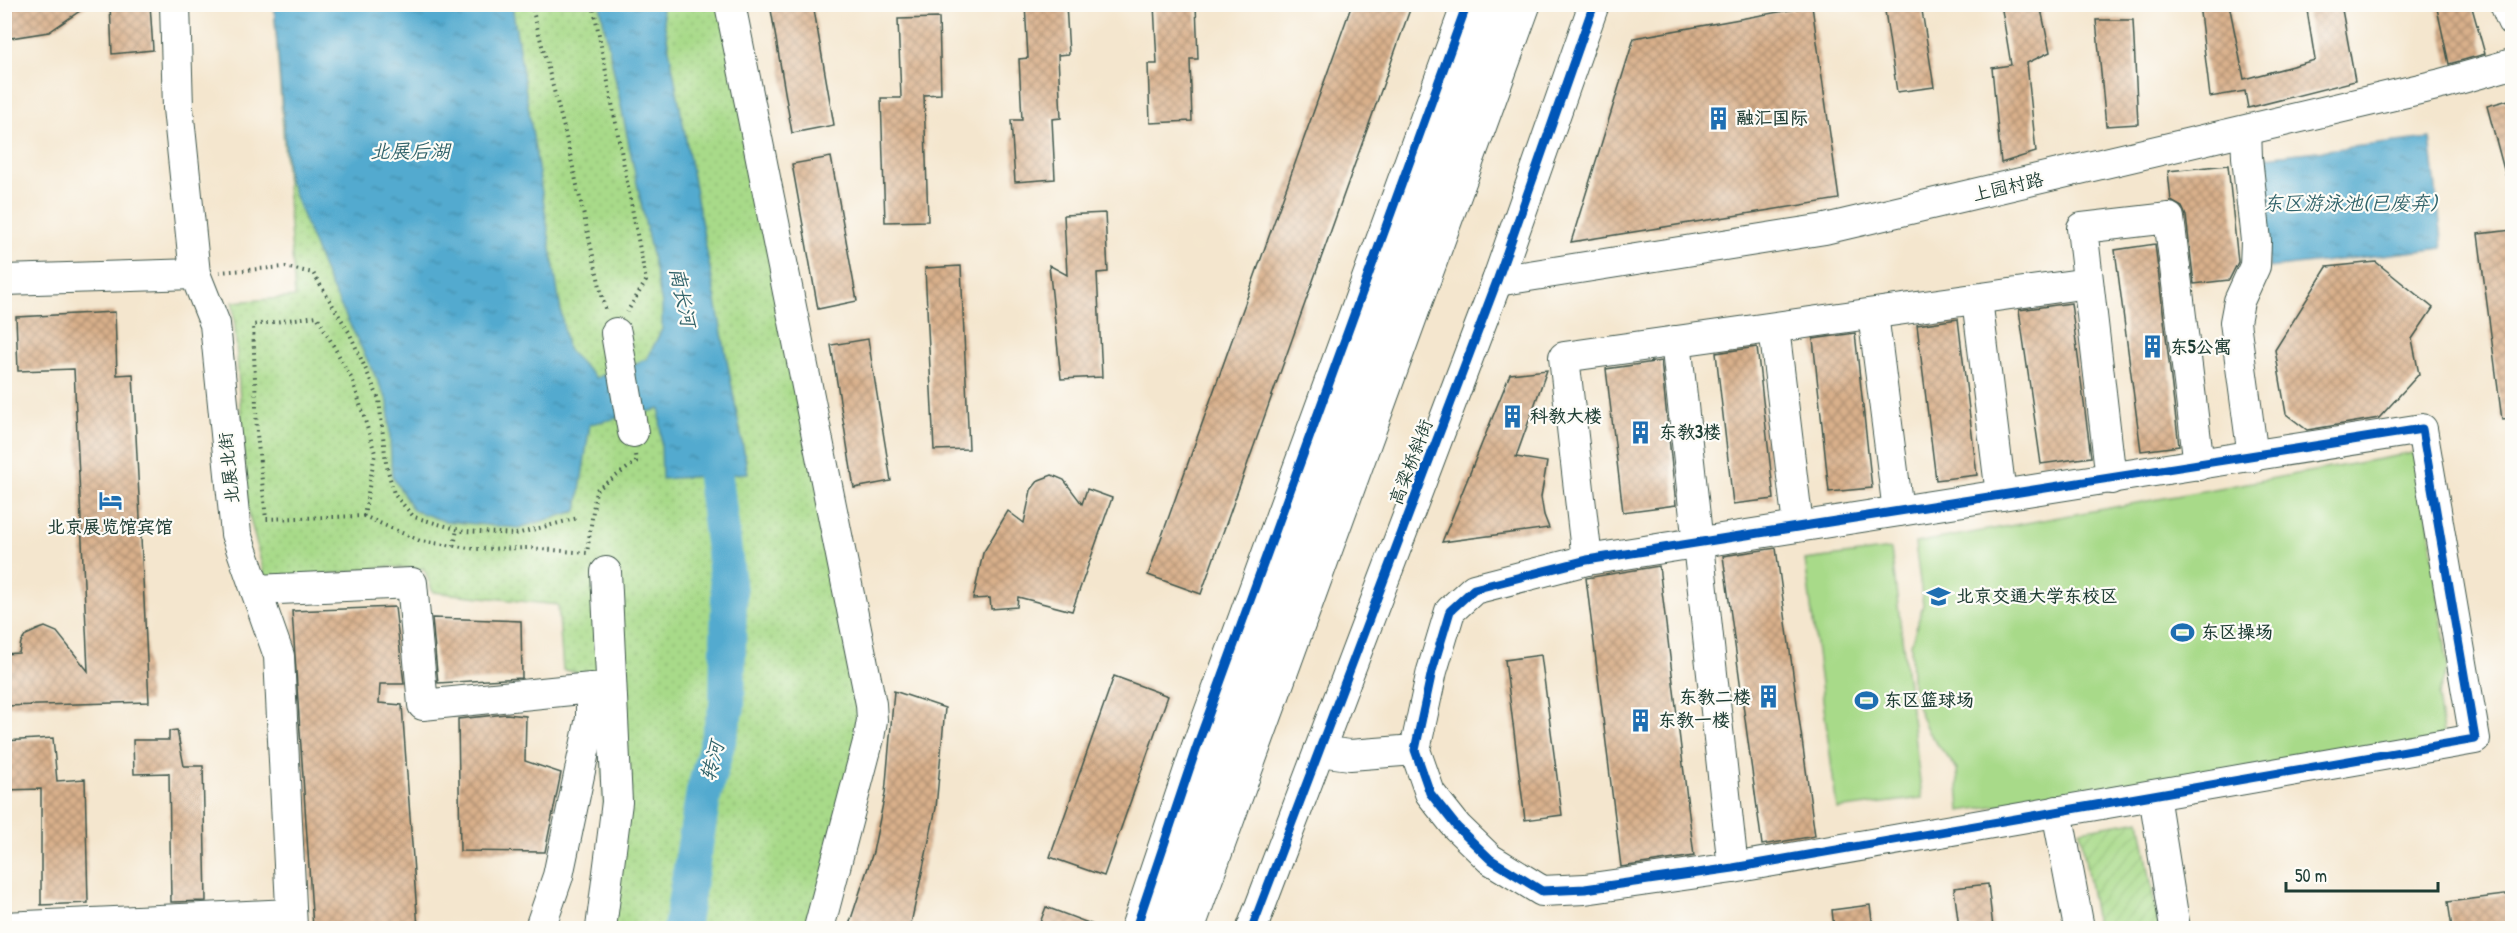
<svg xmlns="http://www.w3.org/2000/svg" width="2517" height="933" viewBox="0 0 2517 933" font-family="'Patrick Hand','LXGW WenKai TC',sans-serif">
  <style>
    .park { fill: url(#park-dots); stroke: #648c5e; stroke-width: 1.5 }
    .garden { fill: url(#garden-furrows); stroke: #648c5e; stroke-width: 1.5 }
    .pitch { fill: #a8da89; stroke: #648c5e; stroke-width: 1.5 }
    .water { fill: url(#water-ripples); stroke: #387482; stroke-width: 1.5 }
    .lines { fill: none; stroke-linecap: round; stroke-linejoin: round }
    .river { stroke: #52aacf; stroke-width: 36 }
    .building { fill: url(#building-cross-hatch) }
    .minor-casing { stroke: #3f564b; stroke-width: 32 }
    .major-casing { stroke: #3f564b; stroke-width: 35 }
    .path { stroke: #3f564b; stroke-width: 4; stroke-dasharray: 1.5 4.5; stroke-linecap: butt }
    .minor { stroke: #fff; stroke-width: 30 }
    .major { stroke: #fff; stroke-width: 33 }
    .cycleway-casing { stroke: #fdfcf7; stroke-width: 13 }
    .cycleway { stroke: #0057b8; stroke-width: 9 }
    .labels { text-anchor: middle; stroke-width: 4.5; stroke-linejoin: round; paint-order: stroke }
    .poi-label { font-size: 18px; font-weight: bold; fill: #1f3d34; stroke: #fdfcf7; text-anchor: start }
    .street-label { font-size: 18px; fill: #1f3d34; stroke: #fdfcf7 }
    .water-label { font-size: 20px; font-style: italic; fill: #31636a; stroke: #fdfcf7 }
  </style>
  <defs>
    <pattern id="park-dots" width="8" height="8" patternUnits="userSpaceOnUse" patternTransform="scale(1.5)"><rect width="8" height="8" fill="#a8da89"/><path d="M2 2h.1M6 6h.1" fill="none" stroke="#90bc77" stroke-width="1.8" stroke-linecap="round"/></pattern>
    <pattern id="garden-furrows" width="10" height="10" patternUnits="userSpaceOnUse" patternTransform="scale(1.5)"><rect width="10" height="10" fill="#a8da89"/><path d="M-1 1l2-2M0 10L10 0M9 11l2-2" fill="none" stroke="#90bc77"/></pattern>
    <pattern id="water-ripples" width="26" height="14" patternUnits="userSpaceOnUse" patternTransform="scale(1.5)"><rect width="26" height="14" fill="#52aacf"/><path d="M2 4q2-2 4 0t4 0M15 11q2-2 4 0t4 0" fill="none" stroke="#438ca9"/></pattern>
    <pattern id="building-cross-hatch" width="8" height="8" patternUnits="userSpaceOnUse" patternTransform="scale(1.5)"><rect width="8" height="8" fill="#d9b08b"/><path d="M0 0l8 8M0 8l8-8" fill="none" stroke="#af9072"/></pattern>
  </defs>
  <rect width="100%" height="100%" fill="#fdfcf7"/>
  <filter id="ink" filterUnits="userSpaceOnUse"><feTurbulence type="fractalNoise" baseFrequency=".0167" numOctaves="2"/><feDisplacementMap in="SourceGraphic" scale="12" xChannelSelector="R" yChannelSelector="G"/><feConvolveMatrix kernelMatrix="1 2 1 2 8 2 1 2 1" color-interpolation-filters="sRGB"/></filter>
  <filter id="wash" filterUnits="userSpaceOnUse"><feTurbulence type="fractalNoise" baseFrequency=".008" numOctaves="4" result="noise"/><feDisplacementMap in="SourceGraphic" scale="24" xChannelSelector="R" yChannelSelector="G"/><feGaussianBlur stdDeviation="1.35" result="paint"/><feColorMatrix in="noise" values="0 0 0 0 0 0 0 0 0 0 0 0 0 0 0 0 0 1.4 0 .05"/><feComposite in="paint" operator="in"/></filter>
  <g filter="url(#wash)">
    <rect width="100%" height="100%" fill="#f4e6ce"/>
    <polygon class="park" points="274,5 721,5 869,719 816,928 607,928 600,676 563,670 558,605 433,592 424,569 387,567 266,582 248,510 233,302 295,297"/>
    <polygon class="garden" points="2140,820 2159,928 2097,928 2080,830"/>
    <g class="pitch">
      <polygon points="2419,452 2448,667 2438,695 2444,740 1960,811 1957,769 1928,732 1918,708 1912,683 1911,644 1923,605 1915,543"/>
      <polygon points="1891,549 1922,798 1837,809 1805,560"/>
    </g>
    <g class="water">
      <polygon points="274,5 512,5 567,349 596,378 647,359 662,329 662,304 600,5 661,5 748,473 662,479 660,409 590,424 577,511 518,528 444,521 413,510 392,476 388,402 326,276 288,178"/>
      <polygon points="2430,138 2443,248 2269,268 2257,158"/>
    </g>
    <g class="lines">
      <polyline class="river" points="681,928 704,792 727,707 729,592 709,428"/>
    </g>
    <g id="blocks">
      <g class="building">
        <polygon points="4,4 90,4 49,32 4,39"/>
        <polygon points="110,4 150,4 153,50 112,54"/>
        <polygon points="770,4 813,4 834,125 792,133"/>
        <polygon points="1025,4 1066,4 1069,54 1058,55 1061,118 1052,119 1055,179 1015,182 1011,120 1022,120 1019,59 1028,58"/>
        <polygon points="1154,4 1196,4 1198,59 1190,59 1192,121 1150,123 1148,64 1157,64"/>
        <polygon points="1352,4 1412,4 1201,594 1148,575"/>
        <polygon points="1884,4 1921,4 1934,87 1897,92"/>
        <polygon points="2001,4 2040,4 2050,52 2027,63 2036,152 2001,163 1992,68 2011,65"/>
        <polygon points="2199,4 2229,4 2244,79 2315,60 2306,4 2341,4 2355,81 2248,108 2245,91 2210,97"/>
        <polygon points="2436,4 2471,4 2485,54 2449,64"/>
        <polygon points="1812,6 1839,199 1571,242 1634,38"/>
        <polygon points="939,18 941,94 924,95 928,221 885,222 881,98 901,98 898,19"/>
        <polygon points="2096,20 2133,20 2138,124 2106,126"/>
        <polygon points="2512,99 2512,180 2507,181 2487,106"/>
        <polygon points="831,157 857,301 818,309 792,164"/>
        <polygon points="2228,165 2238,262 2229,280 2194,284 2186,216 2182,207 2171,201 2168,171"/>
        <polygon points="1105,213 1108,272 1097,273 1102,377 1061,379 1049,265 1067,275 1064,215"/>
        <polygon points="2512,230 2512,419 2502,420 2478,234"/>
        <polygon points="2155,244 2179,446 2141,451 2115,250"/>
        <polygon points="2376,262 2433,308 2412,339 2419,374 2379,418 2307,430 2286,414 2275,350 2327,267"/>
        <polygon points="961,266 969,449 934,450 925,268"/>
        <polygon points="2071,303 2091,457 2041,464 2019,310"/>
        <polygon points="115,312 117,375 133,374 149,702 4,706 4,654 19,653 21,642 26,635 37,630 45,627 57,632 88,671 74,369 18,371 16,317"/>
        <polygon points="1958,319 1977,475 1936,480 1917,325"/>
        <polygon points="1855,333 1872,488 1829,492 1813,339"/>
        <polygon points="868,339 891,481 854,488 831,345"/>
        <polygon points="1757,347 1774,499 1733,504 1716,353"/>
        <polygon points="1661,361 1676,505 1623,512 1606,369"/>
        <polygon points="1547,370 1516,457 1547,462 1541,497 1544,515 1549,528 1442,542 1510,374"/>
        <polygon points="1052,475 1064,480 1082,504 1087,489 1112,498 1072,611 1018,597 1017,607 991,609 990,598 973,599 983,553 1008,511 1024,523 1031,490 1039,480"/>
        <polygon points="1776,548 1815,836 1762,845 1723,556"/>
        <polygon points="1659,566 1694,856 1621,867 1586,578"/>
        <polygon points="395,607 404,684 380,684 379,703 402,705 418,928 313,928 292,611"/>
        <polygon points="432,618 521,621 522,678 438,683"/>
        <polygon points="1541,655 1562,815 1525,820 1505,660"/>
        <polygon points="1114,676 1168,696 1104,876 1050,857"/>
        <polygon points="894,691 945,708 936,808 910,928 848,928 873,852 885,794"/>
        <polygon points="506,714 526,716 525,761 561,773 545,852 460,851 458,719"/>
        <polygon points="177,730 184,766 203,766 206,901 171,902 169,773 134,774 133,740 169,740 169,731"/>
        <polygon points="53,738 57,781 85,779 88,903 41,905 41,789 4,790 4,741"/>
        <polygon points="1988,884 1993,928 1959,928 1954,888"/>
        <polygon points="2512,894 2512,928 2452,928 2448,902"/>
        <polygon points="1870,905 1873,928 1834,928 1832,910"/>
        <polygon points="1046,907 1099,927 1098,928 1038,928"/>
      </g>
    </g>
  </g>
  <g filter="url(#ink)">
    <use href="#blocks" fill-opacity="0" stroke="#3f564b" stroke-width="1.5"/>
    <g class="lines">
      <defs>
        <g id="minor">
          <polyline points="175,4 178,108 195,274 215,324 236,534 279,656 292,928"/>
          <polyline points="730,4 871,704 872,720 869,738 819,928"/>
          <polyline points="2505,4 2512,21"/>
          <polyline points="2246,131 2247,157 2256,241 2255,266 2239,301 2235,322 2253,457"/>
          <polyline points="4,280 195,274"/>
          <polyline points="1497,281 1825,229 2441,84 2512,64"/>
          <polyline points="1977,299 2001,495"/>
          <polyline points="1873,314 1898,511"/>
          <polyline points="1774,328 1798,526"/>
          <polyline points="616,333 633,432"/>
          <polyline points="1676,341 1733,868"/>
          <polygon points="2422,429 2475,739 1733,868 1585,889 1542,891 1490,859 1457,827 1430,793 1415,750 1432,671 1450,611 1474,589 1587,560"/>
          <polyline points="2111,479 2082,228 2169,218 2199,465"/>
          <polyline points="1587,560 1564,357 2088,283"/>
          <polyline points="256,590 412,583 423,705 591,688 591,718 558,876 540,928"/>
          <polyline points="1319,751 1350,755 1415,750"/>
          <polyline points="2154,795 2175,928"/>
          <polyline points="2057,811 2079,928"/>
          <polyline points="4,927 291,914"/>
          <polyline points="601,928 617,802 606,572"/>
          <polyline points="1136,928 1196,749 1467,4"/>
          <polyline points="1252,928 1497,281 1594,4"/>
        </g>
        <g id="major">
          <polyline points="1163,928 1222,759 1499,4"/>
          <polyline points="1188,928 1524,4"/>
        </g>
      </defs>
      <use href="#minor" class="minor-casing"/>
      <use href="#major" class="major-casing"/>
      <g class="path">
        <polyline points="531,4 564,128 606,313"/>
        <polyline points="593,4 646,281 627,312"/>
        <polyline points="219,272 285,267 313,273 349,332 379,399 386,463 394,494 414,517 463,531 516,534 578,518"/>
        <polyline points="364,516 266,519 257,434 253,325 317,316 353,381 375,453 364,516 420,541 476,549 530,548 587,553 596,490 636,462 635,454"/>
        <polyline points="454,546 457,529"/>
      </g>
      <use href="#minor" class="minor"/>
      <use href="#major" class="major"/>
      <defs>
        <g id="cycleway">
          <polygon points="2422,429 2475,739 1733,868 1585,889 1542,891 1490,859 1457,827 1430,793 1415,750 1432,671 1450,611 1474,589 1587,560"/>
          <polyline points="1136,928 1196,749 1467,4"/>
          <polyline points="1252,928 1497,281 1594,4"/>
        </g>
      </defs>
      <use href="#cycleway" class="cycleway-casing"/>
      <use href="#cycleway" class="cycleway"/>
    </g>
  </g>
  <defs>
    <symbol id="building-bare" viewBox="-9 -9 18 18"><path d="M-4-6H4V6H1V3H-1V6H-4ZM-2.5-4.3h1.7v1.8h-1.7ZM.8-4.3h1.7v1.8H.8ZM-2.5-1h1.7V.8h-1.7ZM.8-1h1.7V.8H.8Z" fill="#1f6fb2" stroke="#fdfcf7" stroke-width="2.5" paint-order="stroke"/></symbol>
    <symbol id="hotel-bare" viewBox="-9 -9 18 18"><path d="M-6-4.5h1.5V1H6V5H4.5V3h-9V5H-6ZM-4 0a1.8 1.8 0 1 1 3.6 0ZM.5 0V-2.5h3Q6-2.5 6 0Z" fill="#1f6fb2" stroke="#fdfcf7" stroke-width="2.5" paint-order="stroke"/></symbol>
    <symbol id="university-bare" viewBox="-9 -9 18 18"><path d="M0-5L7-2L0 1L-7-2ZM-4 1L0 2.5L4 1V4Q0 6-4 4Z" fill="#1f6fb2" stroke="#fdfcf7" stroke-width="2.5" paint-order="stroke"/></symbol>
    <symbol id="stadium-bare" viewBox="-9 -9 18 18"><path d="M0-5a6.5 5 0 1 0 0 10a6.5 5 0 1 0 0-10ZM-3.5-1.8h7v3.6h-7Z" fill="#1f6fb2" stroke="#fdfcf7" stroke-width="2.5" paint-order="stroke"/></symbol>
  </defs>
  <g fill-rule="evenodd">
    <use href="#building-bare" x="1702" y="102" width="33" height="33"/>
    <use href="#building-bare" x="2136" y="330" width="33" height="33"/>
    <use href="#building-bare" x="1496" y="400" width="33" height="33"/>
    <use href="#building-bare" x="1624" y="416" width="33" height="33"/>
    <use href="#hotel-bare" x="94" y="484" width="33" height="33"/>
    <use href="#university-bare" x="1922" y="580" width="33" height="33"/>
    <use href="#stadium-bare" x="2166" y="616" width="33" height="33"/>
    <use href="#building-bare" x="1752" y="680" width="33" height="33"/>
    <use href="#stadium-bare" x="1850" y="684" width="33" height="33"/>
    <use href="#building-bare" x="1624" y="704" width="33" height="33"/>
  </g>
  <g class="labels">
    <g class="poi-label">
      <text x="1736" y="124">融汇国际</text>
      <text x="2170" y="353">东5公寓</text>
      <text x="1530" y="422">科教大楼</text>
      <text x="1659" y="438">东教3楼</text>
      <text x="110" y="533" text-anchor="middle">北京展览馆宾馆</text>
      <text x="1956" y="602">北京交通大学东校区</text>
      <text x="2201" y="638">东区操场</text>
      <text x="1751" y="703" text-anchor="end">东教二楼</text>
      <text x="1884" y="706">东区篮球场</text>
      <text x="1658" y="726">东教一楼</text>
    </g>
    <g class="street-label">
      <text transform="translate(2008 187) rotate(-13)" y="6">上园村路</text>
      <text transform="translate(1411 462) rotate(-69)" y="6">高梁桥斜街</text>
      <text transform="translate(229 468) rotate(-96)" y="6">北展北街</text>
    </g>
    <g class="water-label">
      <text x="410" y="158">北展后湖</text>
      <text x="2350" y="210">东区游泳池(已废弃)</text>
      <text transform="translate(683 297) rotate(78)" y="7">南长河</text>
      <text transform="translate(712 761) rotate(-75)" y="7">转河</text>
    </g>
  </g>
  <rect width="2517" height="933" fill="none" stroke="#fdfcf7" stroke-width="24"/>
  <path d="M2286 882v9h152v-9" fill="none" stroke="#1f3d34" stroke-width="3"/>
  <text x="2295" y="882" font-size="18" fill="#1f3d34" stroke="#fdfcf7" stroke-width="4.5" paint-order="stroke">50 m</text>
</svg>
